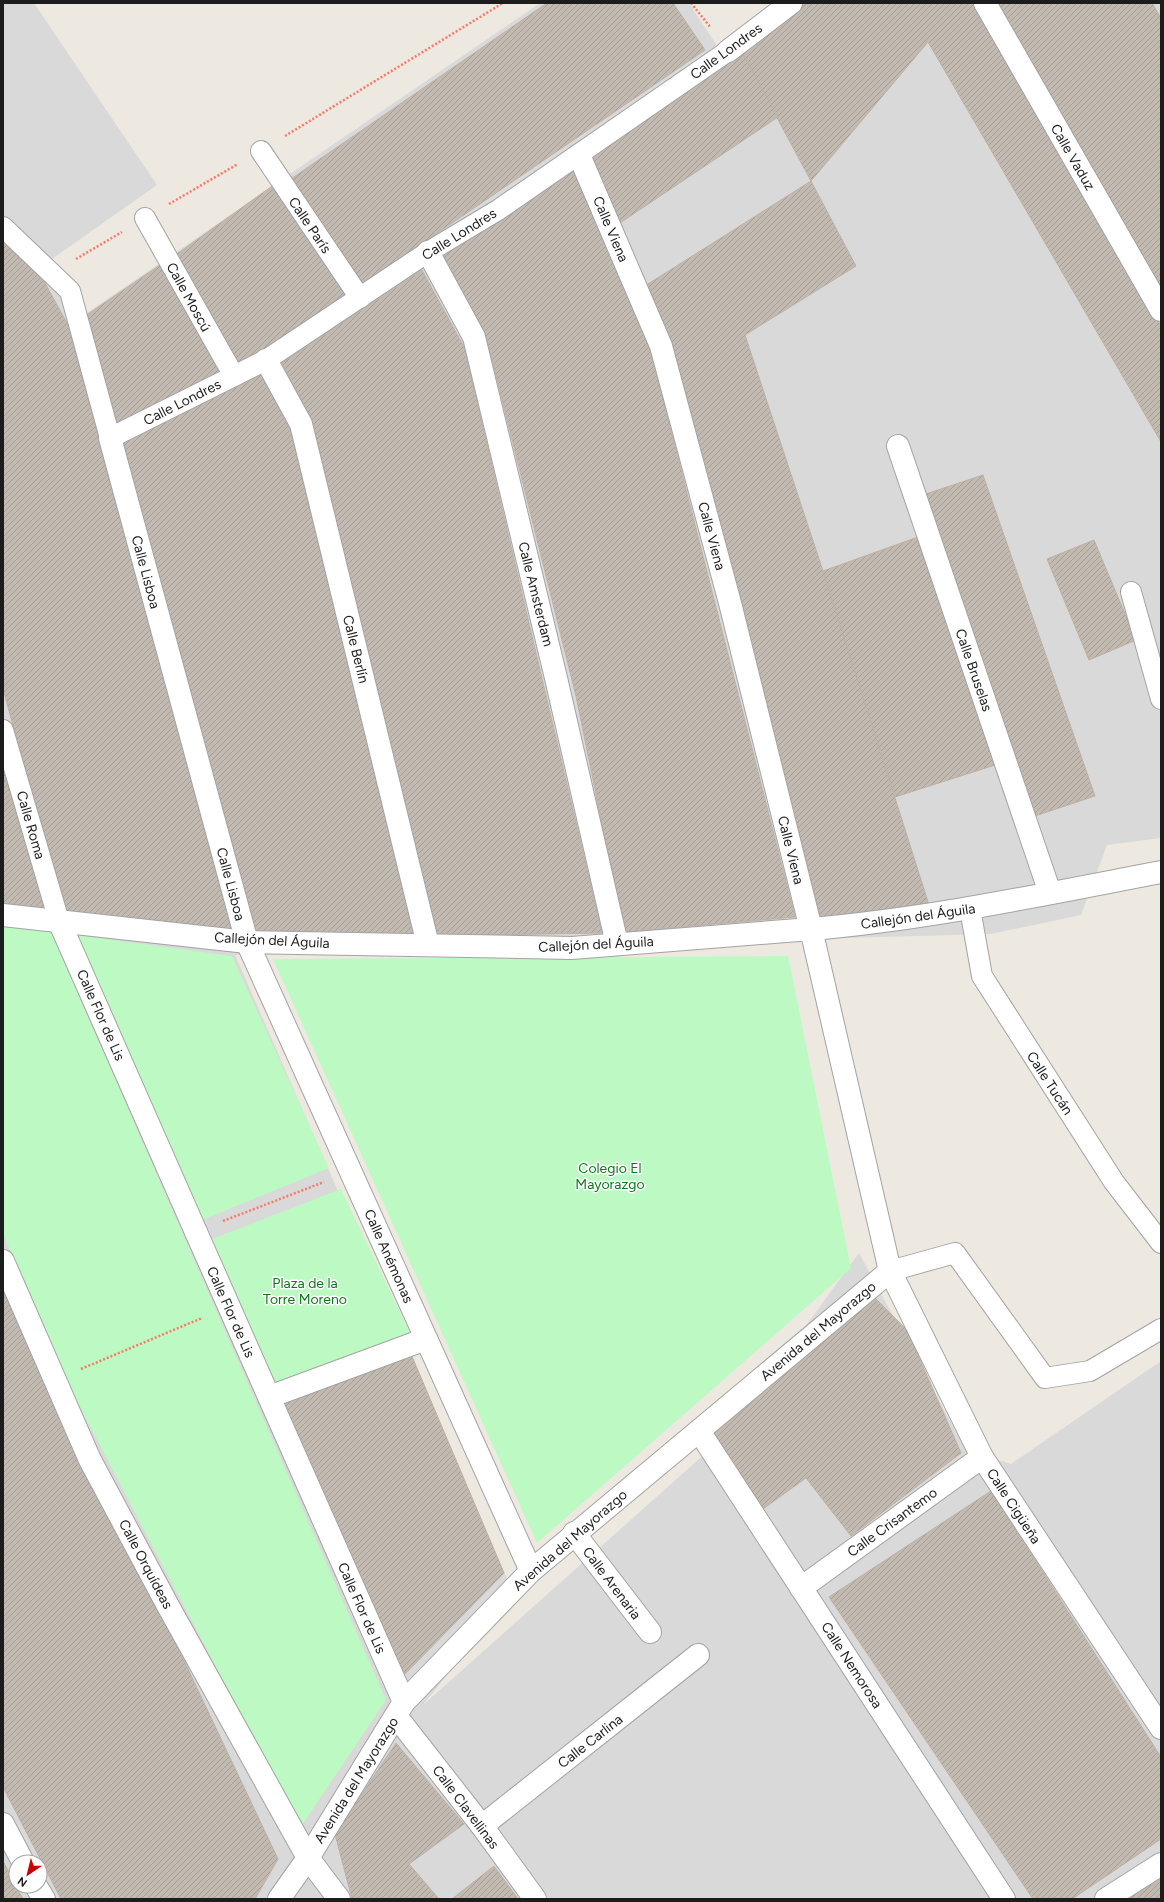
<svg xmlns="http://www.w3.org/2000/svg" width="1164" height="1902" viewBox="0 0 1164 1902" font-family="Figtree,sans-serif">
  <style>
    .residential { fill: #dad9d9; fill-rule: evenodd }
    .park { fill: #bdf9c3 }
    .building { fill: url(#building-hatch); stroke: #bfb0a4 }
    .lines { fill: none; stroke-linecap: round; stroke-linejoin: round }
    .service-casing { stroke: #a3a3a3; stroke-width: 22 }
    .pedestrian-casing { stroke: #a3a3a3; stroke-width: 24 }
    .minor-casing { stroke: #a3a3a3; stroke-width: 24 }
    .path { stroke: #f97967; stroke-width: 2.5; stroke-dasharray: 2 2; stroke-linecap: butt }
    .service { stroke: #fff; stroke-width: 20 }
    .pedestrian { stroke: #fff; stroke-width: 22 }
    .minor { stroke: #fff; stroke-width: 22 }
    .labels { text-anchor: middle; stroke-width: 3; stroke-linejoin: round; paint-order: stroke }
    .street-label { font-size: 14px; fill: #1c1c1c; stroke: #fff }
    .park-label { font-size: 14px; fill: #0c7817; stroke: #fff }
  </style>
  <defs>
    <pattern id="building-hatch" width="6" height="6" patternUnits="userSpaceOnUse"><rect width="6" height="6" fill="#c2b9b1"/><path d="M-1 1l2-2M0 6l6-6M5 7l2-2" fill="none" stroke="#a69e98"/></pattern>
  </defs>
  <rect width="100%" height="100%" fill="#ede9e1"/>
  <path class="residential" d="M 3,3 L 34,3 L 157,185 L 42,266 L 78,319 L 540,3 L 689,3 L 718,47 L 785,3 L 1161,3 L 1161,838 L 1107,845 L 1081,915 L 991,934 L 235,955 L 513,1592 L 423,1705 L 726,1435 L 859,1253 L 966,1450 L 1011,1464 L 1161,1361 L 1161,1899 L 3,1899 ZM 16,1862 L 40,1862 L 40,1886 L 16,1886 Z"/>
  <g class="park">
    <polygon points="3,926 50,930 386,1700 300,1828 69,1386 3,1234"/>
    <polygon points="75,935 232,956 329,1168 200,1221"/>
    <polygon points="788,956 851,1268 537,1543 273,959"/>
    <polygon points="341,1189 410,1333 265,1388 199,1244"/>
  </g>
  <g class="building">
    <polygon points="547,3 673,3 705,50 360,286 288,181"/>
    <polygon points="804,3 976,3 1161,326 1161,442 928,42 811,181 741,51"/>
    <polygon points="996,3 1152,3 1161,18 1161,290"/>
    <polygon points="741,51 778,117 617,225 590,158"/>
    <polygon points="573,168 651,352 795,917 624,932 576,696 487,339 440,255"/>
    <polygon points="811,181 856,266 745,335 823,571 929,905 820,917 648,284"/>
    <polygon points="275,184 352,295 236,369 174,256"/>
    <polygon points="3,231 40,274 68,325 233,929 65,914 3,689"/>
    <polygon points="160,265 223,374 113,428 85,316"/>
    <polygon points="422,270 464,347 602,933 433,936 312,420 282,363"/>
    <polygon points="262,374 291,432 415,934 254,932 120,444"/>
    <polygon points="983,475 1095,796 1035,816 923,495"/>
    <polygon points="918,537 995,765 895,797 823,571"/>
    <polygon points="1094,540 1136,640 1089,660 1047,559"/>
    <polygon points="3,750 48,911 3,906"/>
    <polygon points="3,1279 278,1859 255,1899 61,1899 3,1787"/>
    <polygon points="874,1297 907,1330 961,1453 851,1536 806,1478 763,1509 712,1434"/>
    <polygon points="411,1354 504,1573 403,1676 281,1404"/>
    <polygon points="991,1491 1161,1757 1161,1839 1072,1899 1033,1899 829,1597"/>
    <polygon points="396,1743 464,1824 409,1864 439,1899 352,1899 335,1834"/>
    <polygon points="3,1861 16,1886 23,1899 3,1899"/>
    <polygon points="494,1866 518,1899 452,1899"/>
    <polygon points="1161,1878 1161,1899 1128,1899"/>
  </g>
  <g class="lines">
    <defs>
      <g id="service">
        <polyline points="261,151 360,298"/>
        <polyline points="145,218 234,376"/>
        <polyline points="3,227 70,291 110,438 266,360 428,252 498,210 728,51"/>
        <polyline points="1131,592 1161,699"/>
        <polyline points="3,730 59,921"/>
        <polyline points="970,909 982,976 1114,1182 1161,1243"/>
        <polyline points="890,1271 955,1253 1045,1378 1090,1371 1161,1329"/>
      </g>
      <g id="pedestrian">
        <polyline points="59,921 196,1232"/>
        <polyline points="269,1397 426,1339"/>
        <polyline points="531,1571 247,942 572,948 811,929"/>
        <polyline points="404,1702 531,1571 890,1271"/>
      </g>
      <g id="minor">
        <polyline points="985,3 1161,310"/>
        <polyline points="728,51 791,3"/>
        <polyline points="579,155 661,346 730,603 811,929 890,1271 982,1457 1161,1728"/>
        <polyline points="428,252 474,337 556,678 617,944"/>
        <polyline points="266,360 301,424 428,945"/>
        <polyline points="898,446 1050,893"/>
        <polyline points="3,915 247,942 110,438"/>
        <path d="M 811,929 C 929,919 1045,894 1161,872"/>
        <polyline points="196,1232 404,1702 308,1858 279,1899"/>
        <polyline points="3,1261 90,1460 167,1604 308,1858 339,1899"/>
        <polyline points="699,1431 1004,1899"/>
        <polyline points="574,1533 650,1632"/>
        <polyline points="801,1588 982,1457"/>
        <polyline points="396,1716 482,1826 535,1899"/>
        <polyline points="3,1824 23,1862"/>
        <polyline points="482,1826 698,1655"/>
        <polyline points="36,1886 44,1899"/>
        <polyline points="1106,1899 1161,1864"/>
      </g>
    </defs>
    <use href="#service" class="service-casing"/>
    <use href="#pedestrian" class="pedestrian-casing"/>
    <use href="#minor" class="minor-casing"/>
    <g class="path">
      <polyline points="691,3 711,28"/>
      <polyline points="285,136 503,3"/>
      <polyline points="169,204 238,164"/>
      <polyline points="76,259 122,232"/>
      <polyline points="223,1221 324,1182"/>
      <polyline points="81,1369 202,1318"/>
    </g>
    <use href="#service" class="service"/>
    <use href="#pedestrian" class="pedestrian"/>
    <use href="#minor" class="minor"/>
  </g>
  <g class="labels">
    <g class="street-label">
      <text transform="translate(726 51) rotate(-36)" y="5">Calle Londres</text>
      <text transform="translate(1073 157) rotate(60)" y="5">Calle Vaduz</text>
      <text transform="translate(310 225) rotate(56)" y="5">Calle París</text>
      <text transform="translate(611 229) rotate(67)" y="5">Calle Viena</text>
      <text transform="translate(459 234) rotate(-32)" y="5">Calle Londres</text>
      <text transform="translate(189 297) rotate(61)" y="5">Calle Moscú</text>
      <text transform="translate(182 402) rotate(-27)" y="5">Calle Londres</text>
      <text transform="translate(712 536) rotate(75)" y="5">Calle Viena</text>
      <text transform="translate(146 572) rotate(75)" y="5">Calle Lisboa</text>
      <text transform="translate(536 594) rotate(76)" y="5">Calle Amsterdam</text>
      <text transform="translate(356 649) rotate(76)" y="5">Calle Berlín</text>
      <text transform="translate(974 670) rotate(71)" y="5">Calle Bruselas</text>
      <text transform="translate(31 825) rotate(74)" y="5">Calle Roma</text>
      <text transform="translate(791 850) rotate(76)" y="5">Calle Viena</text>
      <text transform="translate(231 884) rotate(75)" y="5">Calle Lisboa</text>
      <text transform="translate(918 916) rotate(-8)" y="5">Callejón del Águila</text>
      <text transform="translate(272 940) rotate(3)" y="5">Callejón del Águila</text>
      <text transform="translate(596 944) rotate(-3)" y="5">Callejón del Águila</text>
      <text transform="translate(101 1015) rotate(66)" y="5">Calle Flor de Lis</text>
      <text transform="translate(1050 1083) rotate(57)" y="5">Calle Tucán</text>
      <text transform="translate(389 1256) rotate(66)" y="5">Calle Anémonas</text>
      <text transform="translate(231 1312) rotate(66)" y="5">Calle Flor de Lis</text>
      <text transform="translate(818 1331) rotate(-40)" y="5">Avenida del Mayorazgo</text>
      <text transform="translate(1014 1506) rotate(57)" y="5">Calle Cigüeña</text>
      <text transform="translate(892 1522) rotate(-36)" y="5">Calle Crisantemo</text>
      <text transform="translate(570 1540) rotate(-41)" y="5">Avenida del Mayorazgo</text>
      <text transform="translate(146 1564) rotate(62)" y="5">Calle Orquídeas</text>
      <text transform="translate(612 1583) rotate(53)" y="5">Calle Arenaria</text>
      <text transform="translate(362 1608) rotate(66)" y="5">Calle Flor de Lis</text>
      <text transform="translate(852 1665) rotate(57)" y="5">Calle Nemorosa</text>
      <text transform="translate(590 1741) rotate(-38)" y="5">Calle Carlina</text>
      <text transform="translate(356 1780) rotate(-58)" y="5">Avenida del Mayorazgo</text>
      <text transform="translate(466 1807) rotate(53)" y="5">Calle Clavellinas</text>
    </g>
    <g class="park-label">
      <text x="610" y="1173">Colegio El<tspan x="610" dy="16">Mayorazgo</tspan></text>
      <text x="305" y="1288">Plaza de la<tspan x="305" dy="16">Torre Moreno</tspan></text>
    </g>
  </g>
  <rect width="1164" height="1902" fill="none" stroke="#1c1c1c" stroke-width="8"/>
  <g transform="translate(28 1874) rotate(215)"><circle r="19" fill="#ffffff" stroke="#a4a4a4"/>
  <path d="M0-3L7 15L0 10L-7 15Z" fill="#c60501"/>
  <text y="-6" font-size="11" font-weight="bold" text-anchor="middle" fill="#1c1c1c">N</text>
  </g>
</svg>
